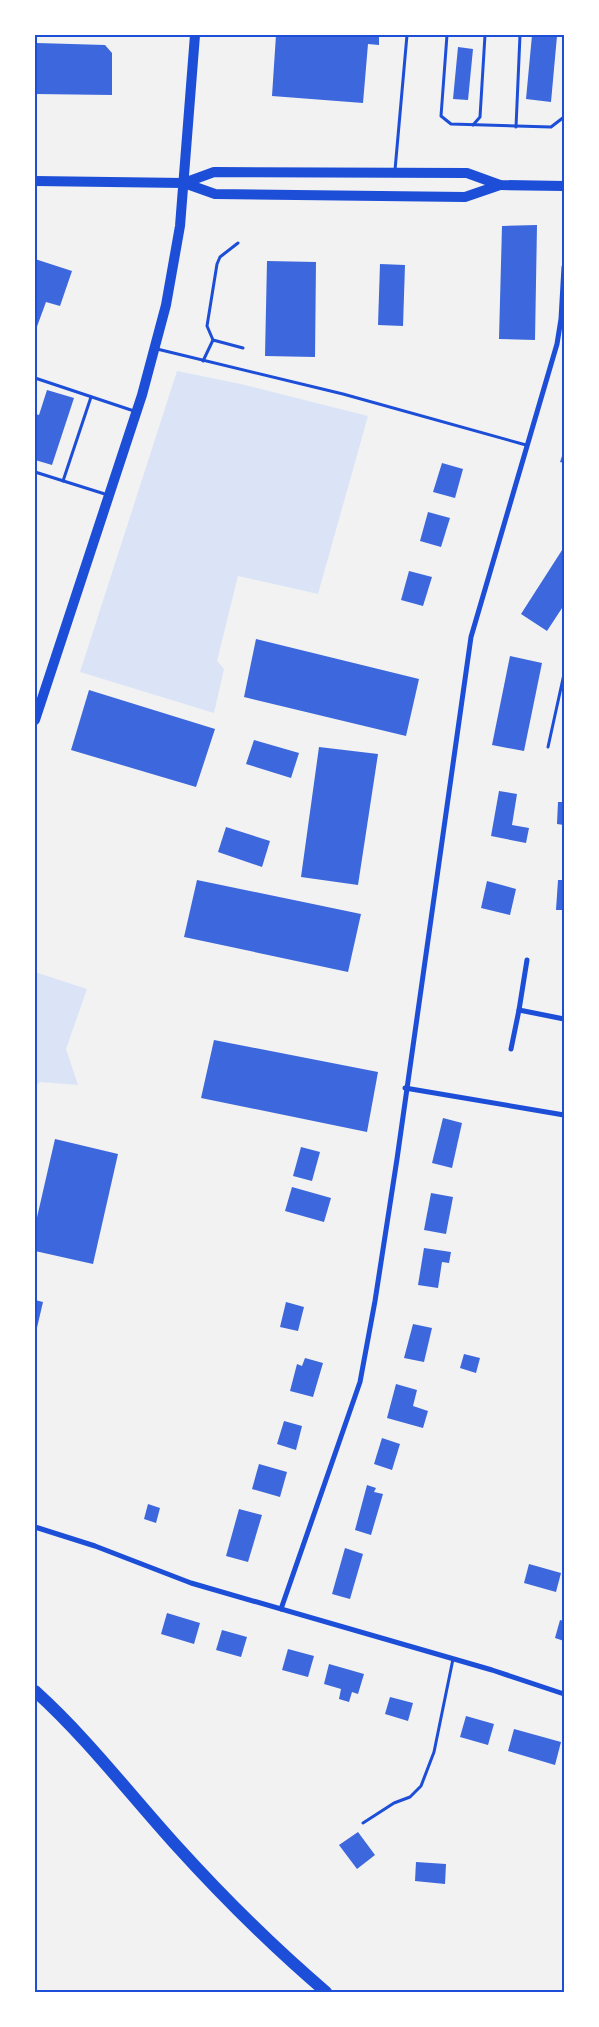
<svg xmlns="http://www.w3.org/2000/svg" width="599" height="2027" viewBox="0 0 599 2027" font-family="'Source Sans 3',sans-serif">
  <style>
    .green { fill: #dbe4f7 }
    .building { fill: #3d67dc }
    .lines { fill: none; stroke-linecap: round; stroke-linejoin: round }
    .service { stroke: #1d4ed8; stroke-width: 3 }
    .minor { stroke: #1d4ed8; stroke-width: 5 }
    .secondary { stroke: #1d4ed8; stroke-width: 10 }
    .motorway { stroke: #1d4ed8; stroke-width: 12 }
    .neatline { fill: none; stroke: #1d4ed8; stroke-width: 2 }
  </style>
  <rect width="100%" height="100%" fill="#f2f2f2"/>
  <g class="green">
    <polygon points="177,371 241,384 368,416 318,594 238,576 217,661 224,669 214,713 80,672"/>
    <polygon points="35,972 87,989 66,1049 78,1085 40,1082 35,1086"/>
  </g>
  <g class="building">
    <polygon points="35,35 37,35 37,43 105,45 112,53 112,95 35,94"/>
    <polygon points="276,35 379,35 379,45 368,44 363,103 272,96"/>
    <polygon points="532,35 557,36 551,102 526,99"/>
    <polygon points="458,47 473,49 468,100 453,99"/>
    <polygon points="537,225 535,340 499,339 502,226"/>
    <polygon points="35,259 72,271 60,306 46,302 35,332"/>
    <polygon points="267,261 316,262 315,357 265,356"/>
    <polygon points="380,264 405,265 403,326 378,325"/>
    <polygon points="47,390 74,398 52,465 35,460 35,414 39,415"/>
    <polygon points="564,450 564,463 560,462"/>
    <polygon points="442,463 463,469 455,498 433,492"/>
    <polygon points="428,512 450,518 441,547 420,541"/>
    <polygon points="564,547 564,605 547,631 521,614"/>
    <polygon points="409,571 432,577 423,606 401,600"/>
    <polygon points="256,639 419,679 406,736 244,697"/>
    <polygon points="510,656 542,663 524,751 492,745"/>
    <polygon points="89,690 215,729 196,787 71,750"/>
    <polygon points="254,740 299,753 291,778 246,764"/>
    <polygon points="319,747 378,754 358,885 301,877"/>
    <polygon points="499,791 517,794 512,825 529,828 526,843 491,836"/>
    <polygon points="558,802 564,802 564,825 557,824"/>
    <polygon points="226,827 270,841 262,867 218,852"/>
    <polygon points="197,880 361,914 348,972 184,937"/>
    <polygon points="558,880 564,880 564,910 556,910"/>
    <polygon points="487,881 516,889 510,915 481,908"/>
    <polygon points="214,1040 378,1072 367,1132 201,1098"/>
    <polygon points="443,1118 462,1123 452,1168 432,1163"/>
    <polygon points="55,1139 118,1154 93,1264 35,1251 35,1226"/>
    <polygon points="301,1147 320,1152 312,1181 293,1176"/>
    <polygon points="292,1187 331,1198 324,1222 285,1211"/>
    <polygon points="431,1193 453,1197 446,1234 424,1230"/>
    <polygon points="424,1248 451,1252 449,1263 442,1262 438,1288 418,1285"/>
    <polygon points="35,1300 43,1302 36,1332 35,1332"/>
    <polygon points="286,1302 304,1307 298,1331 280,1327"/>
    <polygon points="413,1324 432,1328 424,1362 404,1358"/>
    <polygon points="464,1354 480,1358 476,1373 460,1368"/>
    <polygon points="305,1358 323,1363 313,1397 290,1391 297,1364 302,1366"/>
    <polygon points="396,1384 417,1390 413,1406 428,1411 423,1428 387,1418"/>
    <polygon points="284,1421 302,1426 296,1450 277,1444"/>
    <polygon points="382,1438 400,1444 392,1470 374,1464"/>
    <polygon points="259,1464 287,1472 280,1497 252,1489"/>
    <polygon points="367,1485 376,1488 374,1492 383,1494 371,1535 355,1530"/>
    <polygon points="148,1504 160,1508 156,1523 144,1519"/>
    <polygon points="239,1509 262,1515 248,1562 226,1556"/>
    <polygon points="345,1548 363,1554 350,1599 332,1594"/>
    <polygon points="529,1564 561,1573 556,1592 524,1583"/>
    <polygon points="167,1613 200,1623 194,1644 161,1634"/>
    <polygon points="560,1620 564,1621 564,1641 555,1638"/>
    <polygon points="222,1630 247,1637 241,1657 216,1650"/>
    <polygon points="288,1649 314,1656 308,1677 282,1670"/>
    <polygon points="329,1664 364,1674 358,1694 352,1692 349,1702 339,1699 341,1689 324,1684"/>
    <polygon points="390,1697 413,1703 408,1721 385,1714"/>
    <polygon points="466,1716 494,1724 488,1745 460,1737"/>
    <polygon points="514,1729 561,1742 555,1765 508,1751"/>
    <polygon points="358,1832 375,1855 357,1869 339,1845"/>
    <polygon points="416,1862 446,1864 445,1884 415,1881"/>
  </g>
  <g class="lines">
    <g class="service">
      <polyline points="447,35 441,116 451,124 551,127 564,117"/>
      <polyline points="473,125 480,117 485,35"/>
      <polyline points="516,127 520,35"/>
      <polyline points="395,170 407,35"/>
      <polyline points="238,243 220,257 217,264 207,326 213,340 243,348"/>
      <polyline points="157,349 343,394 526,445"/>
      <polyline points="203,361 213,340"/>
      <polyline points="35,378 134,411"/>
      <polyline points="35,472 108,495"/>
      <polyline points="63,481 91,397"/>
      <polyline points="548,747 564,674"/>
      <polyline points="363,1823 394,1803 410,1797 421,1786 434,1752 453,1659"/>
    </g>
    <g class="minor">
      <polyline points="527,960 519,1010 564,1019"/>
      <polyline points="511,1049 519,1010"/>
      <polyline points="405,1088 564,1115"/>
      <polyline points="35,1527 95,1546 191,1583 492,1670 564,1694"/>
      <polyline points="281,1609 360,1382 375,1301 397,1159 471,637 557,344 561,319 564,267"/>
    </g>
    <g class="secondary">
      <polyline points="35,181 184,183 215,194 465,197 500,185"/>
      <polyline points="184,183 214,172 467,173 500,185 564,186"/>
      <polyline points="35,720 142,395 166,305 180,226 195,35"/>
    </g>
    <path class="motorway" d="M 35,1691 C 86,1737 128,1792 174,1843 C 221,1895 272,1946 326,1992"/>
  </g>
  <rect width="599" height="2027" fill="none" stroke="#ffffff" stroke-width="72"/>
  <rect x="36" y="36" width="527" height="1955" class="neatline"/>
</svg>
